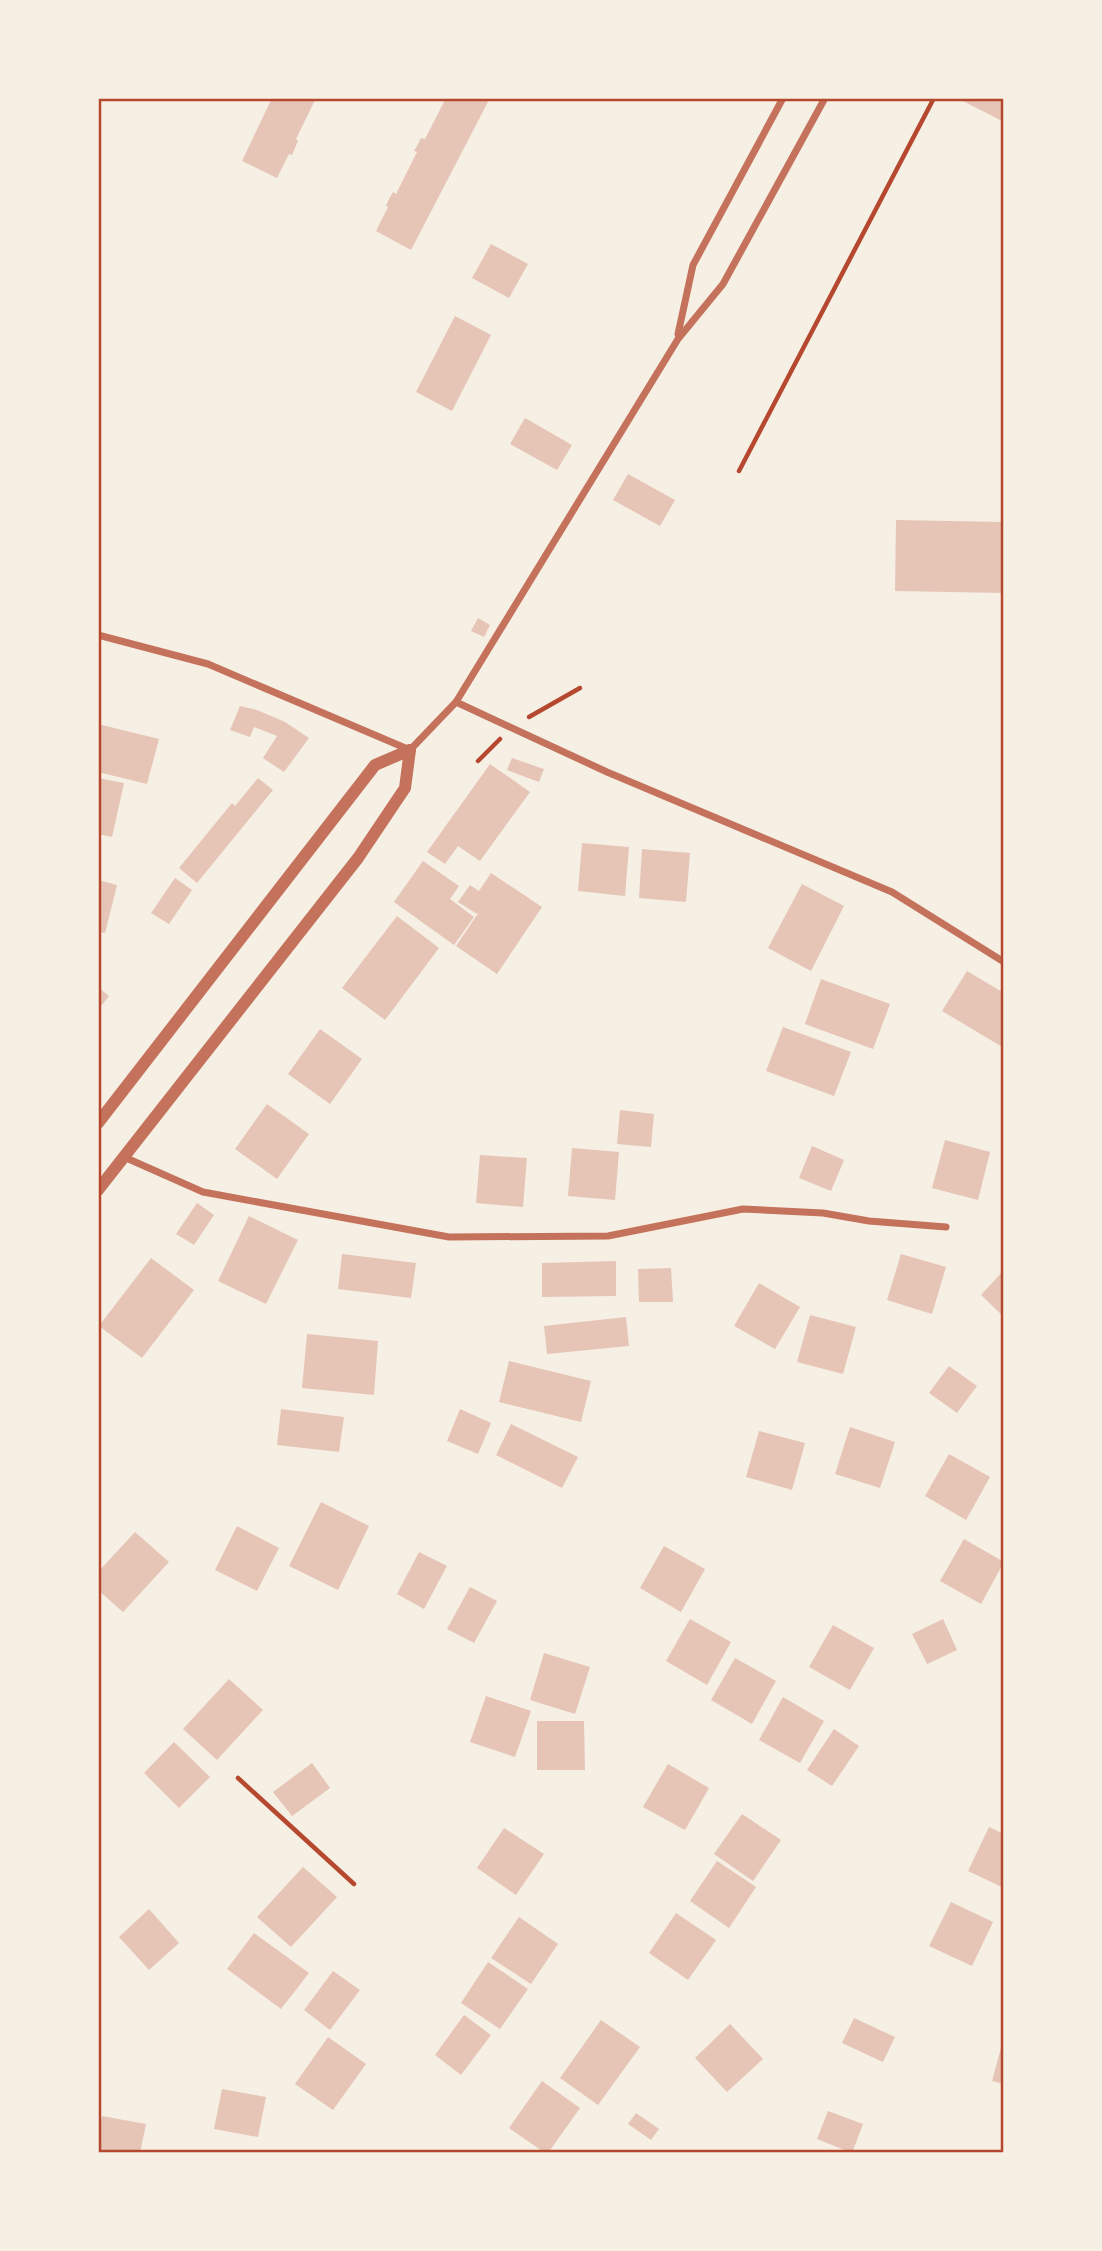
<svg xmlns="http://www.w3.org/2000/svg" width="1102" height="2251" viewBox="0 0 1102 2251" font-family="Arial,sans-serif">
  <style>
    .building { fill: #e6c5b7 }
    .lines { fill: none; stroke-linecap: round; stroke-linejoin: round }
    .path { stroke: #b5482f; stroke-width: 4.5 }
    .minor { stroke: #c5725c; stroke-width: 7 }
    .tertiary { stroke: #c5725c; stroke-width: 12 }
    .neatline { fill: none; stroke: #b5482f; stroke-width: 2.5 }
  </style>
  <rect width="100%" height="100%" fill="#f6efe4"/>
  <g class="building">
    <polygon points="272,98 316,98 296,139 298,141 292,155 289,154 277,178 242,161"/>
    <polygon points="446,98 490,98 411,250 376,231 388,207 386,206 389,199 393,192 396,194 417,152 414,151 418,144 421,138 425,139"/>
    <polygon points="957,98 1004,98 1004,122"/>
    <polygon points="491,244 528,264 509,298 472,278"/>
    <polygon points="455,316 491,335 452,411 416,392"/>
    <polygon points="525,418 572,445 557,470 510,444"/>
    <polygon points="628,474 675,500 660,526 613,500"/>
    <polygon points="896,520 1004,522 1004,593 895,591"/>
    <polygon points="478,618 490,625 484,637 471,631"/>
    <polygon points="240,706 257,710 285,722 309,738 284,772 263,758 277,736 254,727 250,737 230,730"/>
    <polygon points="98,724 159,739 147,784 98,772"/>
    <polygon points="512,758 544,769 539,782 507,770"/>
    <polygon points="490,764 530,792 480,861 458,846 445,864 427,852"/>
    <polygon points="98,778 124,783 112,837 98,834"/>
    <polygon points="258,778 273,790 197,883 179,868 232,803 235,806"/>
    <polygon points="582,843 629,847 625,896 578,891"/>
    <polygon points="642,849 690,853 686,902 639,898"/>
    <polygon points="423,861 459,886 450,899 474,917 454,945 394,902"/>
    <polygon points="491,873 542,907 497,974 456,946 479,912 477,914 458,902 470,885 479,891"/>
    <polygon points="175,878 192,890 169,924 151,913"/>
    <polygon points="98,880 117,885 105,933 98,932"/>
    <polygon points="802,884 844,906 811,971 768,948"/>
    <polygon points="397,916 439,948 385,1020 342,988"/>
    <polygon points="967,971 1004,993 1004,1048 942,1011"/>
    <polygon points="821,979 890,1004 873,1049 805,1024"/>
    <polygon points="98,987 109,996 98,1010"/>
    <polygon points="783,1027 851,1052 834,1096 766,1071"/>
    <polygon points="320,1029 362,1059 330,1104 288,1074"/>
    <polygon points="267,1104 309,1134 277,1179 235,1149"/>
    <polygon points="620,1110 654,1114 651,1147 617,1144"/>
    <polygon points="945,1140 990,1152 978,1200 932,1188"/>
    <polygon points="812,1146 844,1160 831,1191 799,1178"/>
    <polygon points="572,1148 619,1152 615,1200 568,1196"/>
    <polygon points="480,1155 527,1158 523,1207 476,1203"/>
    <polygon points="197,1203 214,1215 194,1245 176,1234"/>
    <polygon points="249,1216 298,1240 266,1304 218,1281"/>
    <polygon points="342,1254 416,1263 411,1298 338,1289"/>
    <polygon points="901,1254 946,1267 932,1314 887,1300"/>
    <polygon points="151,1258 194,1290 142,1358 99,1326"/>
    <polygon points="616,1261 616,1296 542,1297 542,1263"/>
    <polygon points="671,1268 673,1302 639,1302 638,1269"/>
    <polygon points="1004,1270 1004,1317 981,1295"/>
    <polygon points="759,1283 800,1307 775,1349 734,1326"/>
    <polygon points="810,1315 856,1327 843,1374 797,1362"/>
    <polygon points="626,1317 629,1346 547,1354 544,1326"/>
    <polygon points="307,1334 378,1341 374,1395 302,1388"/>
    <polygon points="509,1361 591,1381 581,1422 499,1402"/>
    <polygon points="949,1366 977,1386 957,1413 929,1393"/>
    <polygon points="281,1409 344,1417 339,1452 277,1445"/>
    <polygon points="460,1409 491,1423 478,1454 447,1441"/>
    <polygon points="511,1424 578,1457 562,1488 496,1455"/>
    <polygon points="850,1427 895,1442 880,1488 835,1474"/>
    <polygon points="759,1431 805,1443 792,1490 746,1477"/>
    <polygon points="949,1454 990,1477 966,1520 925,1496"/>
    <polygon points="321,1502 369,1526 338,1590 289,1566"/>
    <polygon points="237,1526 279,1548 257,1591 215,1570"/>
    <polygon points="135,1532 169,1562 123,1612 98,1590 98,1572"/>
    <polygon points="964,1539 1004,1562 981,1604 940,1581"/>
    <polygon points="664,1546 705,1569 681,1612 640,1588"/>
    <polygon points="419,1552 447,1566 424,1609 397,1594"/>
    <polygon points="470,1587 497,1601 474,1643 447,1629"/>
    <polygon points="690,1619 731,1642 707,1685 666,1661"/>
    <polygon points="943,1619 957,1650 927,1664 912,1634"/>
    <polygon points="833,1625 874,1648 850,1690 809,1667"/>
    <polygon points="544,1653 590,1667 575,1714 530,1700"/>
    <polygon points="735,1658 776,1681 752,1724 711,1700"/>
    <polygon points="229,1679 263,1710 217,1760 183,1729"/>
    <polygon points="486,1696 531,1711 515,1757 470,1742"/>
    <polygon points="783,1697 824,1721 800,1763 759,1740"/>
    <polygon points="537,1721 584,1721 585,1770 537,1770"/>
    <polygon points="834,1729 859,1746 832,1786 807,1770"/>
    <polygon points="174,1742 210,1777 179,1808 144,1773"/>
    <polygon points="312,1763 330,1788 292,1816 273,1792"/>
    <polygon points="668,1764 709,1788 685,1830 643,1807"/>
    <polygon points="742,1814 781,1840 753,1881 714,1854"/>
    <polygon points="989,1827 1004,1834 1004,1888 968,1871"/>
    <polygon points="504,1828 544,1854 516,1895 477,1868"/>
    <polygon points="717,1861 756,1887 729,1928 690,1901"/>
    <polygon points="303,1867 337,1897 291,1947 257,1917"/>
    <polygon points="951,1902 993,1922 972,1966 929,1946"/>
    <polygon points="149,1909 179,1943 149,1970 119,1937"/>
    <polygon points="676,1913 716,1940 688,1980 649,1953"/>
    <polygon points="519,1917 558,1944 531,1984 491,1958"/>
    <polygon points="254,1933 309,1973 281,2009 227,1969"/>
    <polygon points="488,1962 528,1989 500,2029 461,2003"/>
    <polygon points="333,1971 360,1990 330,2030 304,2010"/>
    <polygon points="464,2015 491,2035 461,2075 435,2055"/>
    <polygon points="854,2018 895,2037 883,2062 842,2043"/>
    <polygon points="601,2020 640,2047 598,2105 560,2078"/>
    <polygon points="730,2024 763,2059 727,2092 695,2058"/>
    <polygon points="328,2037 366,2064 333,2110 295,2084"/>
    <polygon points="1002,2044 1004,2045 1004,2084 992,2081"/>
    <polygon points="542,2081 580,2108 548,2153 545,2153 509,2128"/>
    <polygon points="222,2089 266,2097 258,2137 214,2129"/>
    <polygon points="828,2111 863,2124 852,2153 817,2139"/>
    <polygon points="636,2113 659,2129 651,2140 628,2124"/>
    <polygon points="102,2116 146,2124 140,2153 98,2153 98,2136"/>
  </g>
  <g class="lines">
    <g class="path">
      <polyline points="739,471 934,98"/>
      <polyline points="529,717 580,688"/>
      <polyline points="478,761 500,739"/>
      <polyline points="238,1778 354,1884"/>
    </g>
    <g class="minor">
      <polyline points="678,334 693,265 783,98"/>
      <polyline points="98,635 208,664 410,750 456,702 678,339 723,284 825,98"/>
      <polyline points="456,702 607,772 892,892 1004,962"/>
      <polyline points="124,1157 203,1192 449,1237 608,1236 743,1209 823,1213 869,1221 946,1227"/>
    </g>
    <g class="tertiary">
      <polyline points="98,1123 375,765 410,750"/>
      <polyline points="98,1190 358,858 405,788 410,750"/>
    </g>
  </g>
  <rect width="1102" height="2251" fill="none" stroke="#f6efe4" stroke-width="200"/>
  <rect x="100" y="100" width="902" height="2051" class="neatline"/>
</svg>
